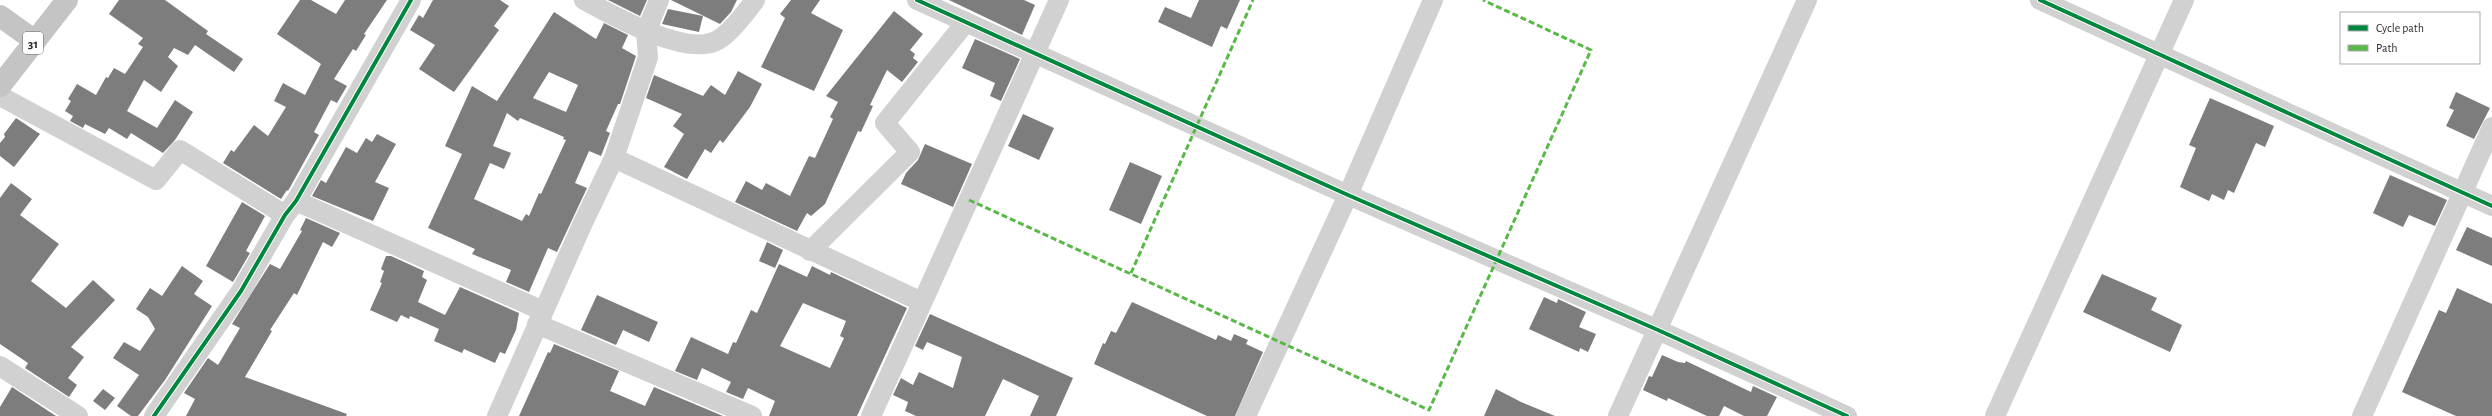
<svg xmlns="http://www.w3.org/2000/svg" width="2492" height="416" viewBox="0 0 2492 416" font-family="'Alegreya Sans',sans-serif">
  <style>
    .building { fill: #7d7d7d; fill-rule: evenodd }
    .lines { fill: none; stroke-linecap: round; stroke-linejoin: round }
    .street { stroke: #d1d1d1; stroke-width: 20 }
    .primary { stroke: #c4c4c4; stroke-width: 22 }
    .quiet { stroke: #58b947; stroke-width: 3; stroke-dasharray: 6 3; stroke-linecap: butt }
    .cycleway-casing { stroke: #fff; stroke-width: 6 }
    .cycleway { stroke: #00873e; stroke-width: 4 }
    .labels { text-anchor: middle; stroke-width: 4; stroke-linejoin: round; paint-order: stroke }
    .shield { fill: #fff; stroke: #6b6b6b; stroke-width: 1 }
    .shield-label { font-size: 13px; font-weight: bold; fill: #2c2c2c }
  </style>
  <rect width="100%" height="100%" fill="#fff"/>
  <g class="building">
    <polygon points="119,0 165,0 208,31 206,34 243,59 234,72 195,45 188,55 174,48 168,57 178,66 161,92 144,80 127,111 157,128 175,100 193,112 175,140 163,153 131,133 127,139 109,128 105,134 85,124 83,128 70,121 73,116 65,111 71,101 68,99 77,84 96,95 106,77 108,78 114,68 125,74 143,47 138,44 143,38 109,14"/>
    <polygon points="300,0 311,0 336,14 345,0 387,0 364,34 366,35 356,51 353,49 334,79 347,86 337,103 331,100 314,132 319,135 288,191 287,190 281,199 223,163 231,150 234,152 254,125 268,136 286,107 274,101 283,83 305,95 321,64 277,34"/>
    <polygon points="433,0 500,0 509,6 494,26 499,30 454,92 419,69 435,45 410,30 419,15 423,18"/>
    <polygon points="608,0 647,0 640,16"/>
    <polygon points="671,0 737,0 731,12 720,24"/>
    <polygon points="791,0 820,0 811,13 843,30 814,91 761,67 785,18 780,14"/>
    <polygon points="949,0 1024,0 1035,5 1022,35"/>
    <polygon points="1199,0 1240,0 1227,29 1221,26 1212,47 1158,22 1165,7 1191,18"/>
    <polygon points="668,9 703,16 699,32 662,24"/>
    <polygon points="894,11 923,34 910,50 915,54 913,58 918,62 902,82 887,70 870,105 873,106 861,132 858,131 825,204 811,216 807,213 797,231 735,202 746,181 762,190 766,183 790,196 809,156 815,158 833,119 830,117 838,102 826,96"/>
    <path d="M 554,12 L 596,39 L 604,23 L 628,35 L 622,48 L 636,56 L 620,104 L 618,104 L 606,131 L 610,133 L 601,156 L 589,151 L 575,183 L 587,188 L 557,252 L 548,248 L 529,292 L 506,282 L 511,270 L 472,254 L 475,249 L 428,228 L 462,154 L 445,146 L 472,86 L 497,101 ZM 549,72 L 578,85 L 566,112 L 533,98 ZM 507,113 L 518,121 L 520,118 L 564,137 L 563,139 L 566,140 L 541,194 L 539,193 L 529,216 L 526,214 L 522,221 L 474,199 L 490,163 L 504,169 L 511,153 L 493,146 Z"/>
    <polygon points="975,39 1020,59 1001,101 990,96 995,83 962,68"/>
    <polygon points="738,71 762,84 750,107 723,143 720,140 711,153 705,149 687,179 664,167 684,134 673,126 682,114 646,98 654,75 703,96 711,85 725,95"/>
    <polygon points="2456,92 2490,108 2474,139 2446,126 2454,110 2449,108"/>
    <polygon points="2210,98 2274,126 2265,147 2256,143 2234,193 2228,190 2224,200 2212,194 2209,201 2180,187 2196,148 2189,145"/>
    <polygon points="1023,114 1054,128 1039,160 1008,146"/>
    <polygon points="16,118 40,134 14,167 0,156 0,143 5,137 4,134"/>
    <polygon points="377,134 396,144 375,182 389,188 373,221 312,196 321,180 326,183 346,147 357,153 366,138 372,142"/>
    <polygon points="925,144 972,164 953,207 901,184 906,173 918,160"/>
    <polygon points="1130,162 1162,176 1141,224 1109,210"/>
    <polygon points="2390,175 2447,200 2435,226 2409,215 2403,227 2373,213"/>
    <polygon points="11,183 32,199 20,215 59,244 31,281 66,308 93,280 115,300 71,347 84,357 68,378 77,385 69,397 25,368 28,363 0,344 0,198"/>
    <polygon points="242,202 265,216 246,251 250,253 233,282 206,266"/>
    <polygon points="306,218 340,233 332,247 323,242 297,295 294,293 270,330 272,331 245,377 347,414 346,416 186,416 195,399 184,393 208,358 218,365 240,328 232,324 270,264 280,269 302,231 300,230"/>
    <polygon points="2467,227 2492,238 2492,266 2456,250"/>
    <polygon points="767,242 783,250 775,268 759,261"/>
    <polygon points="386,256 391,256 424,271 422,277 427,280 418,302 445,315 460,287 519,313 516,330 505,354 500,352 495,363 464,349 462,353 434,341 439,329 410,316 409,319 401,315 397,322 370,310 382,283 380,282 384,271 381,269"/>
    <path d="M 779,264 L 807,277 L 812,266 L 830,275 L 831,272 L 907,308 L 857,416 L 769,416 L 775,401 L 748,388 L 743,399 L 726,392 L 731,382 L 702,368 L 697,380 L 675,371 L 691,337 L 728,354 L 733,342 L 736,343 L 751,310 L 757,313 ZM 803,303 L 846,321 L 840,336 L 844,338 L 830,368 L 780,346 Z"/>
    <polygon points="182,266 203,281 194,294 212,306 165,380 138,416 131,416 117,406 139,375 113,358 124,342 140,351 155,329 148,317 136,309 150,288 162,296"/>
    <polygon points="2102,274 2157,298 2151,310 2182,325 2170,352 2083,312"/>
    <polygon points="2457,288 2492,304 2492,416 2456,416 2402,392 2439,310 2446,313"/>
    <polygon points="597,295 658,322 649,342 623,330 616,345 581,330"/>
    <polygon points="1544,297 1557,303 1558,299 1586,312 1579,327 1596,334 1588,352 1580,348 1579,352 1529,329"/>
    <polygon points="1132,302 1216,340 1218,335 1231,341 1234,334 1248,340 1246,344 1263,352 1235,416 1207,416 1094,364 1103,343 1105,344 1111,331 1116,333"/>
    <polygon points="930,314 1073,378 1056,416 1030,416 1039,396 1003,379 985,416 916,416 905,411 908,402 893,395 901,378 913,385 919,372 953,388 962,357 927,342 923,350 915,346"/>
    <polygon points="554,344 619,371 610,391 645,406 654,387 723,416 519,416 548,352 550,353"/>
    <polygon points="1662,355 1678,362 1685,363 1686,361 1751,392 1753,386 1777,397 1767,416 1744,416 1724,406 1719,416 1707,416 1668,398 1667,401 1643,390 1649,376 1652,377"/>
    <polygon points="12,387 56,416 0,416 0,407"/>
    <polygon points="103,389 115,398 105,410 93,401"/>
    <polygon points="1496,389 1521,402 1555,416 1484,416"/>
  </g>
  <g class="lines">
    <g class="street">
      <path d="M 584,0 C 612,15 687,58 718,40 C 730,33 747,11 755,0"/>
      <polyline points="917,0 1348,195 1658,330 1847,416"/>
      <polyline points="2040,0 2492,206"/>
      <polyline points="0,96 156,180 180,150 285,215"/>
      <polyline points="614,158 922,302"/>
      <polyline points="296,201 543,311"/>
      <polyline points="810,251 910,152 885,123 966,22"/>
      <polyline points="537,324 752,416"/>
      <polyline points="0,366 78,416"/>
      <polyline points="154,416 241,291 285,215 296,201 411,0"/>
      <polyline points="497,416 582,225 614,158 648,57 646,32 659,0"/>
      <polyline points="871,416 1059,0"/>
      <polyline points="1246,416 1348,195 1433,0"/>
      <polyline points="1618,416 1807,0"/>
      <polyline points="1995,416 2184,0"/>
      <polyline points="2362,416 2492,127"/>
    </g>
    <g class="primary">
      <polyline points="0,16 35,41"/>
      <polyline points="0,86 67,0"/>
    </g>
    <g class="quiet">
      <polyline points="969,200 1429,410 1591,50 1483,0"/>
      <polyline points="1131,273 1253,0"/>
    </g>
    <defs>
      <g id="cycleway">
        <polyline points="917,0 1348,195 1658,330 1847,416"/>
        <polyline points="2040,0 2492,206"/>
        <polyline points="154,416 241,291 285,215 296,201 411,0"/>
      </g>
    </defs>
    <use href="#cycleway" class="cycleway-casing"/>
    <use href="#cycleway" class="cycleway"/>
  </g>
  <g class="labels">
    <rect class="shield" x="23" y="32" width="20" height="22" rx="3"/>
    <g class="shield-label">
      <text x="33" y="48">31</text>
    </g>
  </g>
  <rect x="2340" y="12" width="140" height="52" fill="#ffffff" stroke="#ababab"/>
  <rect x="2348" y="25" width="20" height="6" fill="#00873e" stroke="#ababab"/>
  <text x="2376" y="32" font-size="12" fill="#2c2c2c">Cycle path</text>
  <rect x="2348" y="45" width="20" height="6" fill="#58b947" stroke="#ababab"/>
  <text x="2376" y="52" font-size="12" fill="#2c2c2c">Path</text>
</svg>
